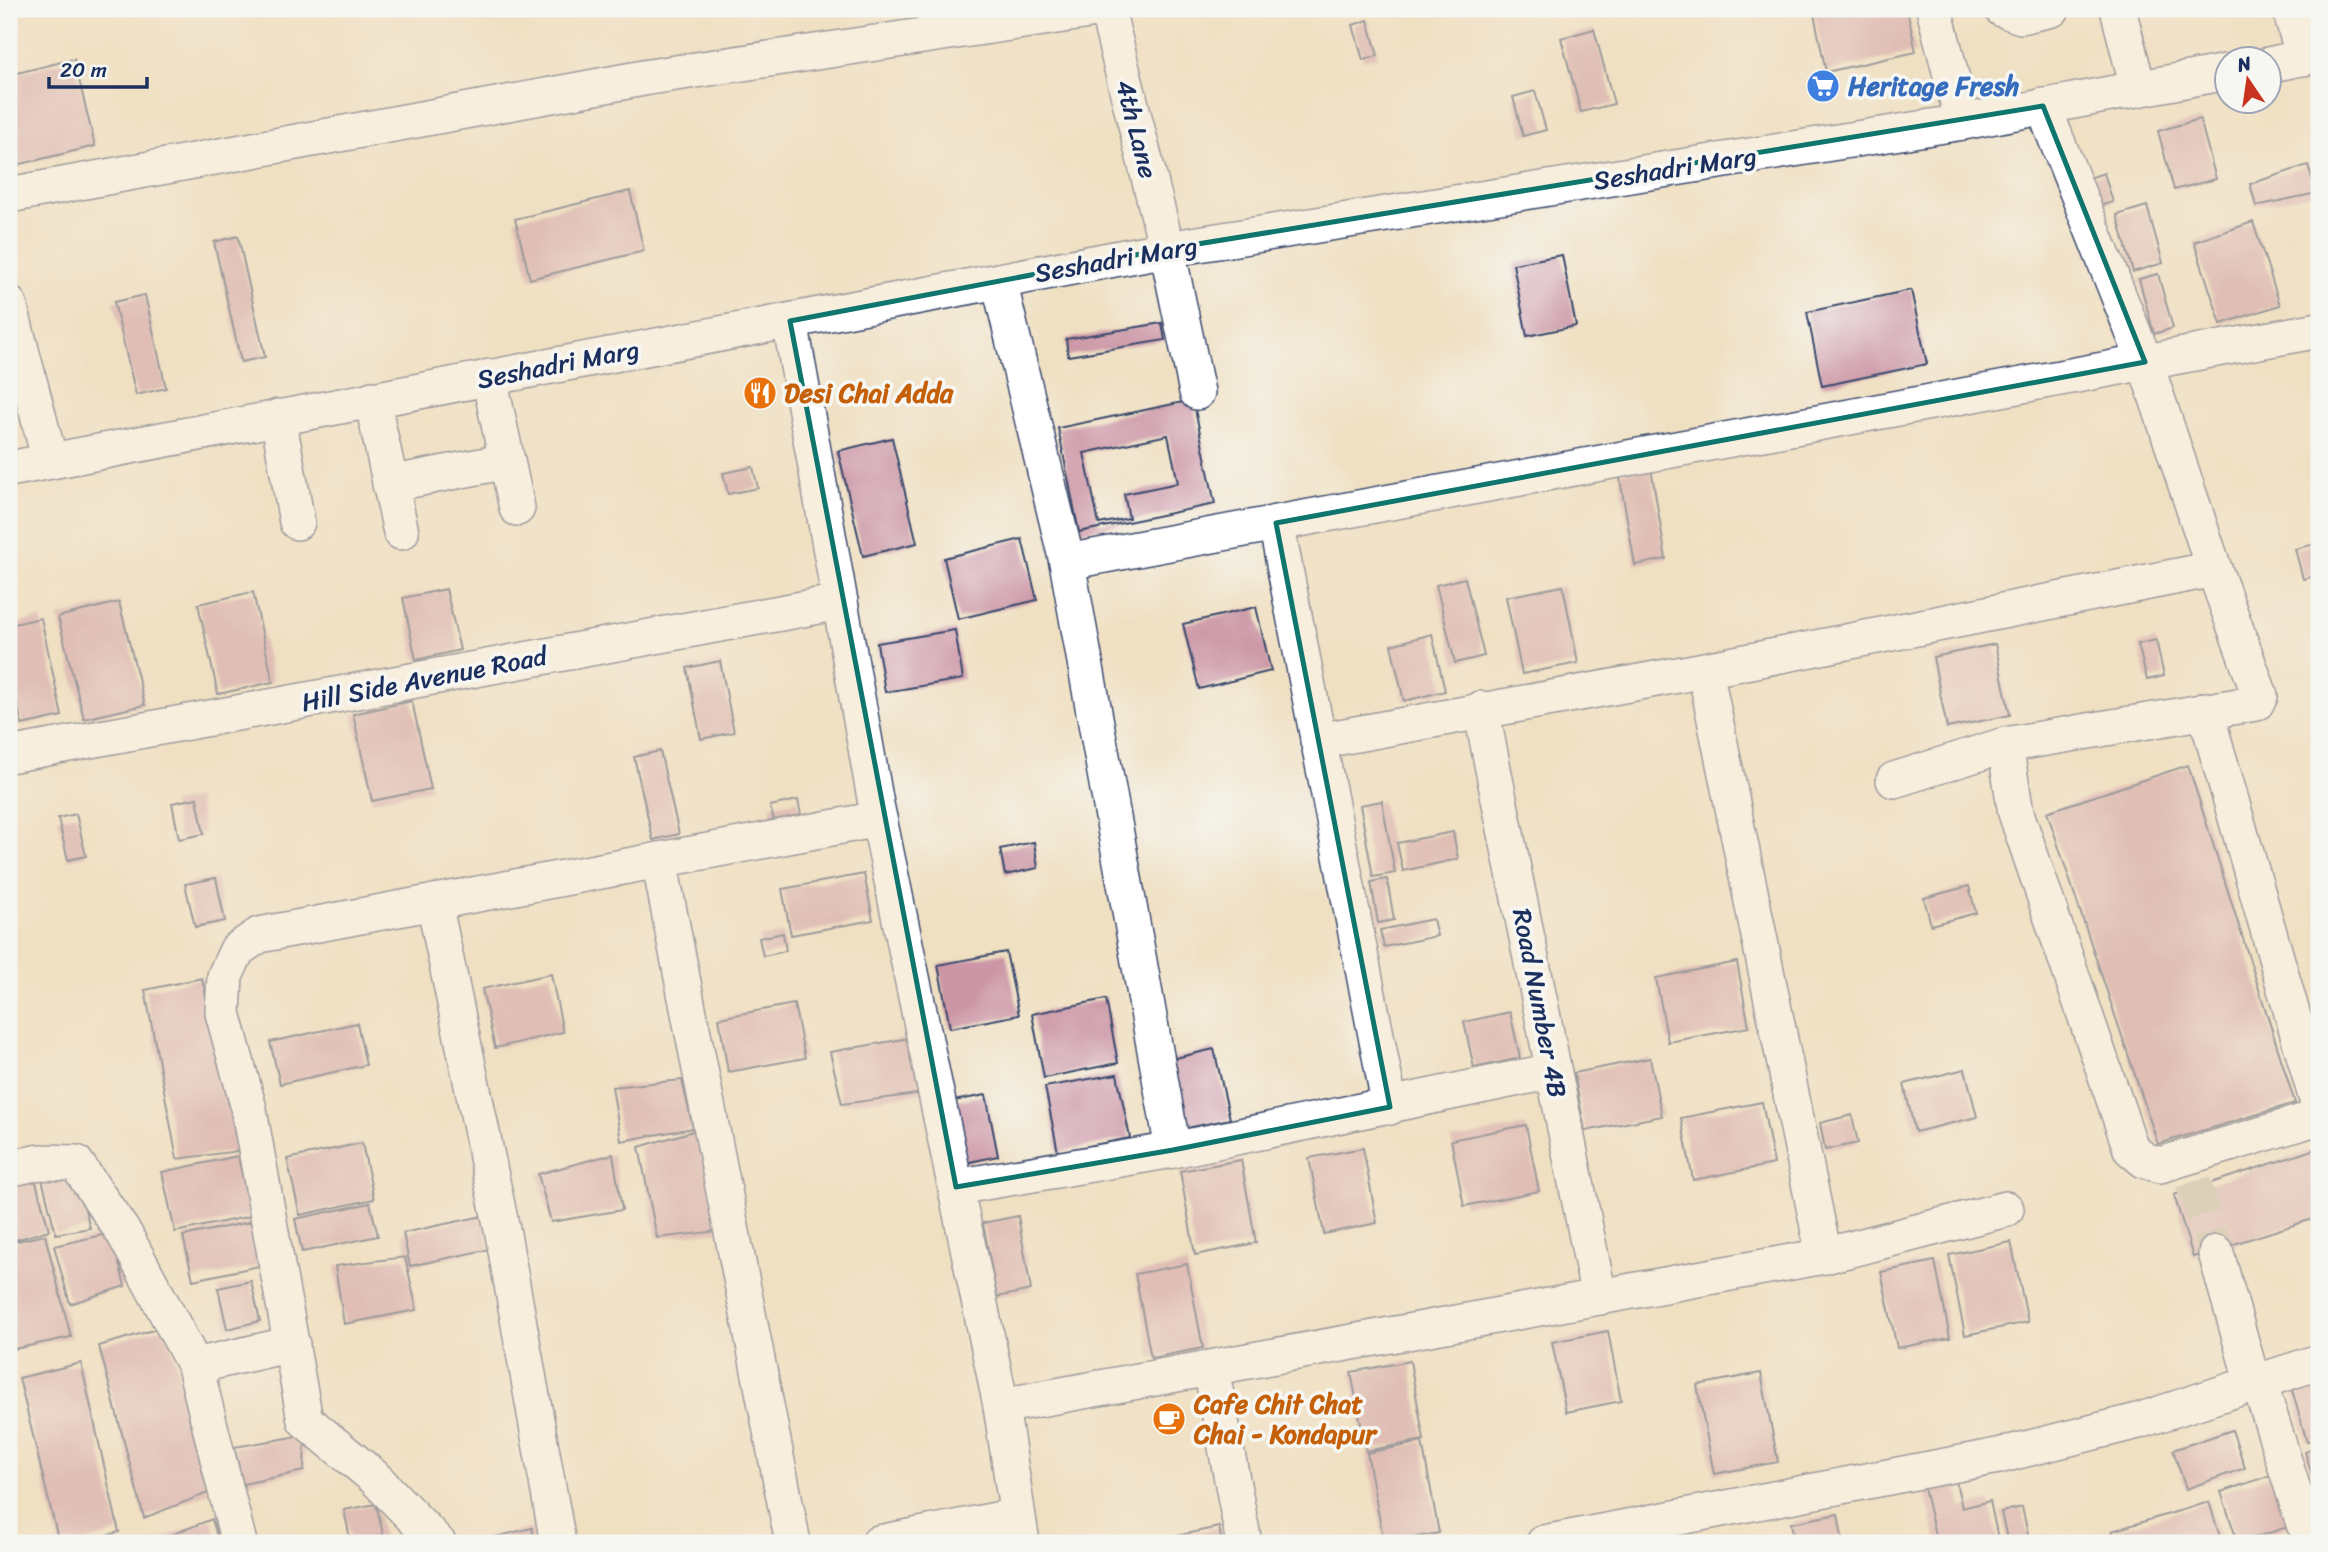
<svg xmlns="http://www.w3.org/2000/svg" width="2328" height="1552" viewBox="0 0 2328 1552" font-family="Sriracha,sans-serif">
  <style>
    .building { fill: #cc96a6; fill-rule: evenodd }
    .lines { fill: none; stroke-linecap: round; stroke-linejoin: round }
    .minor-tunnel { stroke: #c5bdae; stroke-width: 35; stroke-dasharray: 35 18; stroke-linecap: butt }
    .minor-casing { stroke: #3b4a6d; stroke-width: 38 }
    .minor { stroke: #fff; stroke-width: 35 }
    .marked { fill: none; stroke: #0f766e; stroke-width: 5; stroke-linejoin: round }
    .labels { text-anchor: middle; stroke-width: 7; stroke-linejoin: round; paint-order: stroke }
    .shop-label { font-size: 26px; font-weight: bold; fill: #366cbe; stroke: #f6f6f2; text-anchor: start }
    .street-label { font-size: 26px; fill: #1b2f5e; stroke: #f6f6f2 }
    .food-label { font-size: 26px; font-weight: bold; fill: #c56008; stroke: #f6f6f2; text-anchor: start }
  </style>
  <rect width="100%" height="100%" fill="#f6f6f2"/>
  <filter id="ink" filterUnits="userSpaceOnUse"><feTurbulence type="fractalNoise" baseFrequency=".0143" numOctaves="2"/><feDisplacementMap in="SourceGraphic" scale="14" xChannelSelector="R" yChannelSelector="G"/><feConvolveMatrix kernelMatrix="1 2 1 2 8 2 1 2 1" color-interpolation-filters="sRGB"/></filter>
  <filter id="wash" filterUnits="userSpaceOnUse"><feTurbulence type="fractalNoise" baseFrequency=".00686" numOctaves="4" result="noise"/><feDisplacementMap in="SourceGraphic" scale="28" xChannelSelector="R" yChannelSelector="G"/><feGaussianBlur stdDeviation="1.57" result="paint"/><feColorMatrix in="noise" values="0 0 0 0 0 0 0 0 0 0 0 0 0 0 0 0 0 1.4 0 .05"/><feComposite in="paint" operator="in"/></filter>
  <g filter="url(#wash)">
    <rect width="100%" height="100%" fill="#f0e0c2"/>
    <g id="blocks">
      <g class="building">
        <polygon points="258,9 292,9 293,10 260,17"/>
        <polygon points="1813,9 1907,9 1916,52 1826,72"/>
        <polygon points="1368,20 1378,56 1363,60 1353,25"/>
        <polygon points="1594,29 1614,104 1581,112 1561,38"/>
        <polygon points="74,59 95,146 9,167 9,75"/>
        <polygon points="1535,91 1546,130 1523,136 1513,97"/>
        <polygon points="2200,119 2216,179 2174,190 2158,131"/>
        <polygon points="2308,165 2317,193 2256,206 2250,184"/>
        <polygon points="2104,173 2113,202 2095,207 2086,179"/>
        <polygon points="630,191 644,251 530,279 515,219"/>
        <polygon points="2147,206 2163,263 2133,272 2117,215"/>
        <polygon points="2253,222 2280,305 2221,324 2194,242"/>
        <polygon points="238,236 265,357 241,362 214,242"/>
        <polygon points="1562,255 1576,326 1527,336 1513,264"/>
        <polygon points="2158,274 2173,328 2154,334 2139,279"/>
        <polygon points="1911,290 1927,364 1822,386 1807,312"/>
        <polygon points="145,295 166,388 136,395 114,302"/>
        <polygon points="1162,323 1165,340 1068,356 1066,339"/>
        <path d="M 1193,400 L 1215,504 L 1079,532 L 1058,428 ZM 1168,435 L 1178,483 L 1124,494 L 1129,518 L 1099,524 L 1084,453 Z"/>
        <polygon points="892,438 917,543 863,556 838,451"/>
        <polygon points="753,467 758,488 728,494 723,473"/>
        <polygon points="1651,468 1666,559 1635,565 1619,473"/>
        <polygon points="1022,539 1037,600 958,619 944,558"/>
        <polygon points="2319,543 2319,575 2303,579 2295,549"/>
        <polygon points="1465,578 1484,656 1455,663 1436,585"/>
        <polygon points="1563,586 1578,663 1522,674 1506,597"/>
        <polygon points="446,589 460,650 416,660 403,598"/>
        <polygon points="253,592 273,682 218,694 198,604"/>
        <polygon points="119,602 145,705 84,719 58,617"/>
        <polygon points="1256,607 1271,671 1199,689 1183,624"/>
        <polygon points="41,618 62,716 22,725 9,662 9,625"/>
        <polygon points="955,630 963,679 885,692 877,643"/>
        <polygon points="1432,634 1445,691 1404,701 1391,645"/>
        <polygon points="2156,640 2164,676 2147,680 2138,644"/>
        <polygon points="1995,644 2010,715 1947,728 1933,657"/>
        <polygon points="720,661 734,732 701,739 687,668"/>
        <polygon points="412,701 431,789 372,801 353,714"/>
        <polygon points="660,751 679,834 653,840 634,757"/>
        <polygon points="2188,765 2295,1103 2158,1144 2047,812"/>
        <polygon points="197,798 204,834 179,839 172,803"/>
        <polygon points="798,800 801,815 774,820 770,806"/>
        <polygon points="1382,801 1395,873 1373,877 1360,805"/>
        <polygon points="76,814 86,856 68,860 58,818"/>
        <polygon points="1453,832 1458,859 1403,871 1397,843"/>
        <polygon points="1034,842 1038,868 1005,875 1000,849"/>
        <polygon points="864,874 873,920 791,935 782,889"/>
        <polygon points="216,878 225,921 195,927 185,884"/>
        <polygon points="1387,879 1394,920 1378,923 1371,882"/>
        <polygon points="1969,886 1976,913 1931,925 1924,898"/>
        <polygon points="1433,919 1437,936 1384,947 1380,930"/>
        <polygon points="783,933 786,951 763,956 759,938"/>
        <polygon points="1006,952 1019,1015 950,1028 938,965"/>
        <polygon points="1737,962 1749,1027 1668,1042 1656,978"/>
        <polygon points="551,974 563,1032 495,1048 482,989"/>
        <polygon points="202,978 239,1151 177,1159 145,990"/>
        <polygon points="1106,999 1118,1063 1044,1078 1032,1014"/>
        <polygon points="794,1004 805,1058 728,1072 719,1018"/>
        <polygon points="1510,1012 1520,1058 1474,1068 1464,1022"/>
        <polygon points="357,1023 366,1065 280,1084 270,1042"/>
        <polygon points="915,1037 925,1093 842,1104 830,1052"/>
        <polygon points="1214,1049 1230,1119 1183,1129 1167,1060"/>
        <polygon points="1650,1058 1662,1116 1585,1131 1574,1073"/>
        <polygon points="1965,1069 1977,1117 1915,1132 1904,1084"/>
        <polygon points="1117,1074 1130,1138 1058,1152 1045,1087"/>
        <polygon points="682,1080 693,1128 621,1141 612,1087"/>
        <polygon points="986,1095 998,1156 965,1163 953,1101"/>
        <polygon points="1762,1102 1774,1164 1693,1180 1681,1118"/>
        <polygon points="1852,1115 1858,1143 1825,1150 1820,1123"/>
        <polygon points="1526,1125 1539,1191 1464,1206 1451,1140"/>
        <polygon points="700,1129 719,1231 657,1238 639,1147"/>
        <polygon points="362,1143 374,1199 300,1215 287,1159"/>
        <polygon points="1363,1148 1377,1223 1324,1234 1309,1158"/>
        <polygon points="2319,1148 2319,1217 2193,1257 2174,1195"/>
        <polygon points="613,1154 622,1210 551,1222 538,1174"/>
        <polygon points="238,1156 251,1216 175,1232 162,1172"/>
        <polygon points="1241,1160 1256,1243 1195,1255 1180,1171"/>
        <polygon points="74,1169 90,1228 56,1234 41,1175"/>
        <polygon points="33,1171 49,1230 9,1242 9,1176"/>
        <polygon points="370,1203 378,1236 302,1252 295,1219"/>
        <polygon points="483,1216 490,1249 410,1266 403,1233"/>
        <polygon points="1018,1216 1031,1290 997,1297 983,1223"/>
        <polygon points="254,1221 264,1265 193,1280 183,1236"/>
        <polygon points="111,1233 125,1286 70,1304 54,1246"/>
        <polygon points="45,1235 71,1337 14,1349 9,1329 9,1243"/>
        <polygon points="2011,1242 2028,1322 1965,1335 1949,1255"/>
        <polygon points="405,1257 417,1310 344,1324 335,1266"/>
        <polygon points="1935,1261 1950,1338 1897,1348 1881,1272"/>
        <polygon points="1187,1264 1203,1348 1151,1358 1135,1274"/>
        <polygon points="251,1281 260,1321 227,1329 218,1288"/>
        <polygon points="167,1326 208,1493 144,1518 99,1346"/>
        <polygon points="1608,1331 1621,1401 1566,1412 1552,1342"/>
        <polygon points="1410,1361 1424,1440 1366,1451 1351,1372"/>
        <polygon points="81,1363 119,1532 82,1543 59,1543 19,1378"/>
        <polygon points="2319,1367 2319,1439 2307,1442 2288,1376"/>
        <polygon points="1761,1373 1778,1462 1714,1474 1697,1385"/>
        <polygon points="2232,1430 2245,1468 2186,1489 2173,1450"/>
        <polygon points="305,1435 304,1471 243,1484 234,1447"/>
        <polygon points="1422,1442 1439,1533 1384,1543 1367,1453"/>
        <polygon points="2319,1447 2319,1498 2305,1452"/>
        <polygon points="2280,1472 2297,1524 2238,1543 2221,1492"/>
        <polygon points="1955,1477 1962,1508 1990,1501 1999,1543 1937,1543 1923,1484"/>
        <polygon points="2209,1502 2221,1540 2211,1543 2116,1543 2112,1531"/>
        <polygon points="376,1504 385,1543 351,1543 344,1510"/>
        <polygon points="2022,1507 2030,1543 2008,1543 2001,1512"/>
        <polygon points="1838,1514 1843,1543 1795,1543 1791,1523"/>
        <polygon points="212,1519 219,1543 150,1543"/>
        <polygon points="1219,1527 1222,1543 1162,1543 1161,1539"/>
        <polygon points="532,1528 535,1543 496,1543 495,1537"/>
      </g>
    </g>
  </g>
  <g filter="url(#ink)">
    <use href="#blocks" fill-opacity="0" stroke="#3b4a6d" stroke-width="2"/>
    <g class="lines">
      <polyline class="minor-tunnel" points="2193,1182 2216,1253"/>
      <defs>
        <g id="minor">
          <polyline points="1107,9 1167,249 1197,392"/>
          <polyline points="1934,9 1963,122"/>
          <polyline points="2002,9 2021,16 2052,9"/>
          <polyline points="2118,9 2138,88"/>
          <polyline points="2290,9 2304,58"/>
          <polyline points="2268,65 2319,54"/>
          <polyline points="9,195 649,77 1103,9"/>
          <polyline points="999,281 1067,562 1173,1150"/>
          <polyline points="9,304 50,461"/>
          <polyline points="790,321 876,804 1001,1406 1824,1256 2006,1209"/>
          <polyline points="489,377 517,508"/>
          <polyline points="372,399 401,532"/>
          <polyline points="278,417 297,522"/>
          <polyline points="9,469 1167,249 1963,122 2226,72"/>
          <polyline points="390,484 507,461"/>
          <polyline points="1276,523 1390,1107"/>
          <polyline points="1067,562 2319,330"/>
          <polyline points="1705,670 1824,1256"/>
          <polyline points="1481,709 1599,1297"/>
          <polyline points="2205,710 2319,1107"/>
          <polyline points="1318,741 1705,670 2214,569 2145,362 2043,106"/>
          <polyline points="2005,745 2016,813 2131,1149 2144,1160 2160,1165 2319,1117"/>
          <polyline points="9,755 840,602"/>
          <polyline points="1894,780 2005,745 2256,703 2260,696 2214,569"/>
          <polyline points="659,860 793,1543"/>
          <polyline points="434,902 503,1234 558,1543"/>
          <polyline points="9,1169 39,1162 76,1163 125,1235 195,1366 292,1344"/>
          <polyline points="956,1187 1173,1150 1553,1071"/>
          <polyline points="2216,1253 2253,1384"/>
          <polyline points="195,1366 239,1543"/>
          <polyline points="1211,1368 1244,1543"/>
          <polyline points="2259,1382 2304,1524"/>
          <polyline points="1001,1406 1022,1543"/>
          <polyline points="438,1543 374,1477 305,1420 248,1105 223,1013 225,976 237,950 259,935 879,819"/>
          <polyline points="879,1543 1017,1516"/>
          <polyline points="1544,1543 1998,1456 2138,1421 2319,1362"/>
        </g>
      </defs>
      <use href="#minor" class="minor-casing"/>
      <use href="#minor" class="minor"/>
    </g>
  </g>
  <path d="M0 0H2328V1552H0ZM 2043,106 L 2145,362 L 1276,523 L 1390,1107 L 1173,1150 L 956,1187 L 790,321 L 1167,249 Z" fill="#f0e0c2" fill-opacity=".55" fill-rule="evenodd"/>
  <path class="marked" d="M 2043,106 L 2145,362 L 1276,523 L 1390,1107 L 1173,1150 L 956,1187 L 790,321 L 1167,249 Z"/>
  <defs>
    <symbol id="supermarket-disc" viewBox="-11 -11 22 22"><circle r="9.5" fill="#3f7fe0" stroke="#f6f6f2"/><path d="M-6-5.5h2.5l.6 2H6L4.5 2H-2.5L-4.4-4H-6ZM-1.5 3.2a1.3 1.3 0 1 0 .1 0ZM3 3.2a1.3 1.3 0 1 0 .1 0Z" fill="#fff"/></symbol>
    <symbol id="restaurant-disc" viewBox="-11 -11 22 22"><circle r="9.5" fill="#e8710a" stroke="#f6f6f2"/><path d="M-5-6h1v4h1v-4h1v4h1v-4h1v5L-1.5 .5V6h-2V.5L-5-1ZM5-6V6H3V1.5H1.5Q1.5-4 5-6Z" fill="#fff"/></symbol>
    <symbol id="cafe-disc" viewBox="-11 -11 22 22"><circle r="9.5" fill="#e8710a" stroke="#f6f6f2"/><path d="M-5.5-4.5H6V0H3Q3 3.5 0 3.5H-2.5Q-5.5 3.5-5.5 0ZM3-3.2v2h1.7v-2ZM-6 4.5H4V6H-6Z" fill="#fff"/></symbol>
  </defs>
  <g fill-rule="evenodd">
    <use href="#supermarket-disc" x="1804" y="67" width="38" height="38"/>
    <use href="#restaurant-disc" x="741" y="374" width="38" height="38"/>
    <use href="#cafe-disc" x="1150" y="1400" width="38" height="38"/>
  </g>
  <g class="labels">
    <g class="shop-label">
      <text x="1848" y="95">Heritage Fresh</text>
    </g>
    <g class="street-label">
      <text transform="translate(1137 129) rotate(76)" y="9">4th Lane</text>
      <text transform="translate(1675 168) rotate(-9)" y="9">Seshadri Marg</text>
      <text transform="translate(1116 259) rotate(-10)" y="9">Seshadri Marg</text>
      <text transform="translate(558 364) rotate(-11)" y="9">Seshadri Marg</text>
      <text transform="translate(424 679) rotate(-11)" y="9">Hill Side Avenue Road</text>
      <text transform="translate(1540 1003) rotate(79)" y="9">Road Number 4B</text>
    </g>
    <g class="food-label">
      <text x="784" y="402">Desi Chai Adda</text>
      <text x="1194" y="1413">Cafe Chit Chat<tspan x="1194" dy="30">Chai - Kondapur</tspan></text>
    </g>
  </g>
  <rect width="2328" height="1552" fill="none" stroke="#f6f6f2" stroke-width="35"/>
  <g transform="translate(2248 80) rotate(347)"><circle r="33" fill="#f6f6f2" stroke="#9ea6b7" stroke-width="2"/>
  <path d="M0-5L12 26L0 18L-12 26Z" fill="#c8321e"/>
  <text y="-10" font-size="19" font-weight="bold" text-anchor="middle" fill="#1b2f5e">N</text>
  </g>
  <path d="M49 77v10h98v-10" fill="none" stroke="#1b2f5e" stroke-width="3.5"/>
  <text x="60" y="77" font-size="21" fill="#1b2f5e" stroke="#f6f6f2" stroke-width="5" paint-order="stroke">20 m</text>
</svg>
